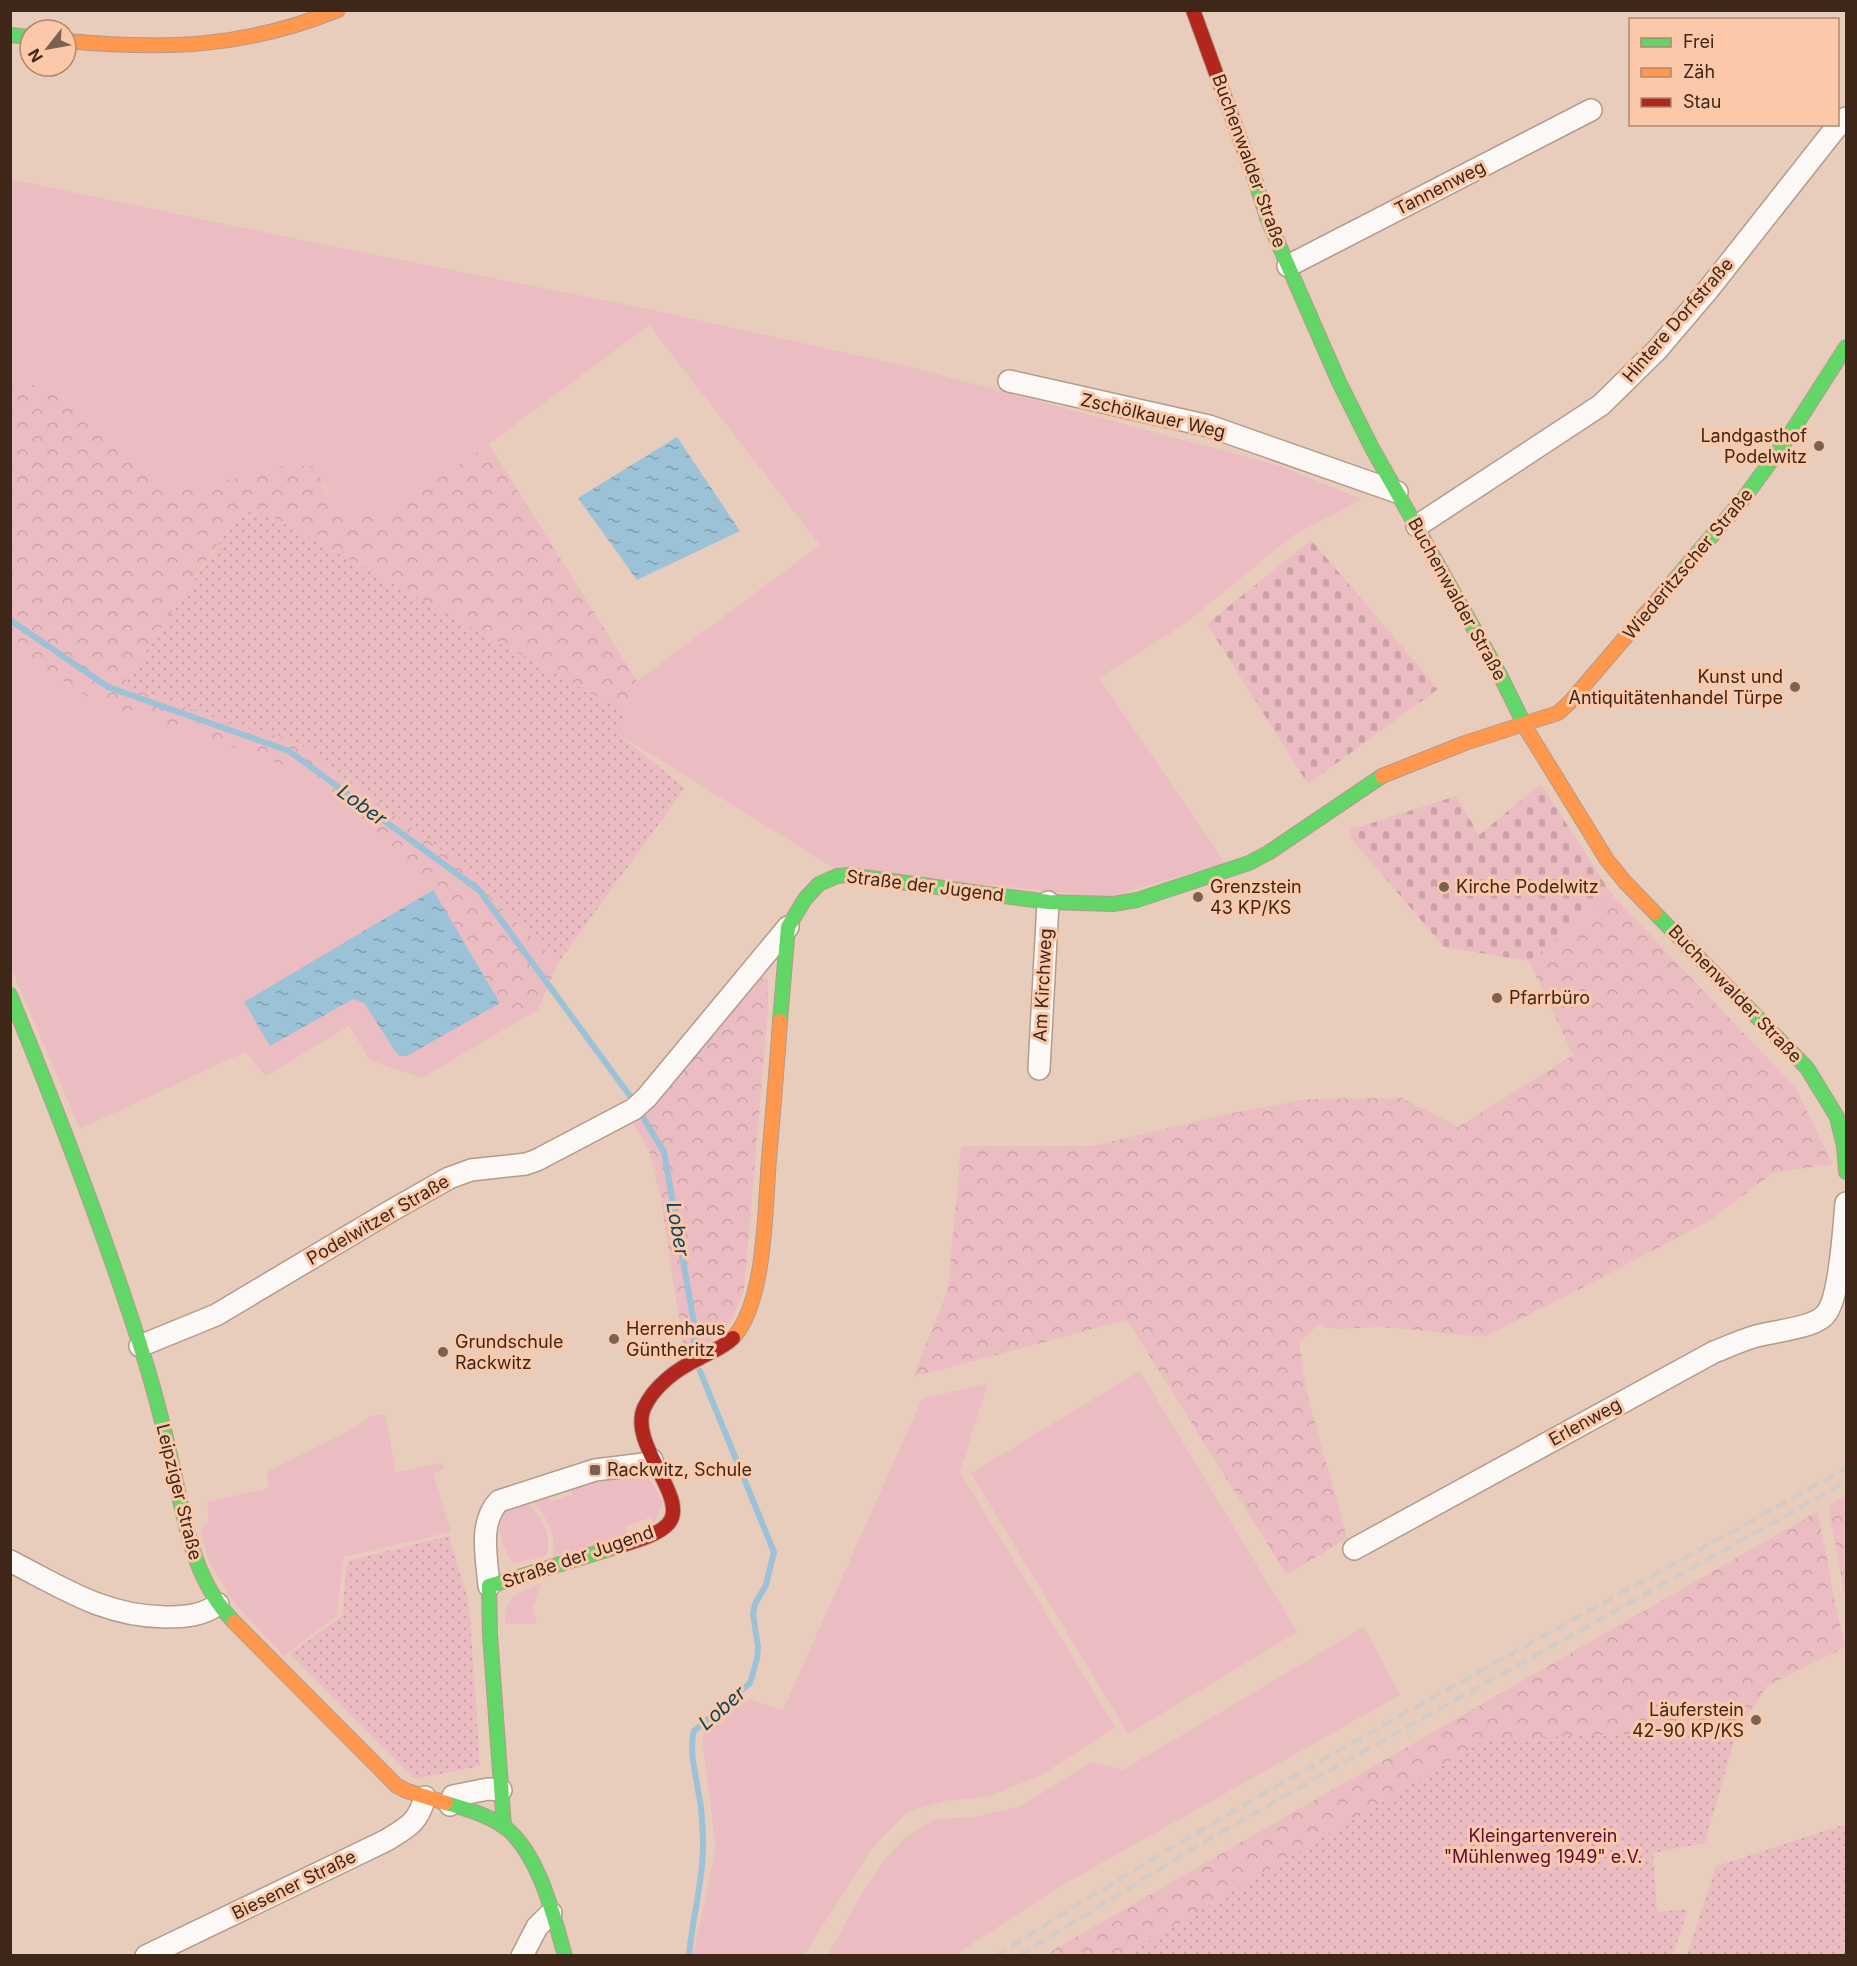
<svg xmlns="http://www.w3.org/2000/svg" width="1857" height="1966" viewBox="0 0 1857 1966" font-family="Inter,sans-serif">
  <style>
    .grass { fill: #ebbcc2 }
    .forest { fill: url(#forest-crowns) }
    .cemetery { fill: url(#cemetery-stones) }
    .garden { fill: url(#garden-dots) }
    .water { fill: url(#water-ripples) }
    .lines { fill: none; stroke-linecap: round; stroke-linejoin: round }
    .stream { stroke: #9bc2d7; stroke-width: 6 }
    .street-casing { stroke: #b29b8c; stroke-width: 24 }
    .fast-casing { stroke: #b29b8c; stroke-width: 16 }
    .slow-casing { stroke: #b29b8c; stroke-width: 16 }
    .jam-casing { stroke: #b29b8c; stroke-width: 16 }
    .street { stroke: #fcf8f5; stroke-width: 21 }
    .fast { stroke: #63d668; stroke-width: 14 }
    .slow { stroke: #ff974d; stroke-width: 14 }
    .jam { stroke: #b3261e; stroke-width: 14 }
    .rail { stroke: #d4cbc6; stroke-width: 4.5; stroke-dasharray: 12 6; stroke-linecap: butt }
    .poi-dot { fill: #7a6151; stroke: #fbc9aa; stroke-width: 2 }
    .labels { text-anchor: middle; stroke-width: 6; stroke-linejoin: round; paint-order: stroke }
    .street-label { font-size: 18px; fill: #3e2718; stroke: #fbc9aa }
    .poi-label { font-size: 18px; fill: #3e2718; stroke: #fbc9aa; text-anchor: start }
    .park-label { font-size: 18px; fill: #5b0b37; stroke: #fbc9aa }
    .water-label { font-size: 20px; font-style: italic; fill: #0b455f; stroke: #fbc9aa }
  </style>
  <defs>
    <pattern id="forest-crowns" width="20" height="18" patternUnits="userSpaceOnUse" patternTransform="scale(1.5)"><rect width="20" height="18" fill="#ebbcc2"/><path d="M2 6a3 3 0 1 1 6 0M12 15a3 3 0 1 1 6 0" fill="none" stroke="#cba2a6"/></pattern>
    <pattern id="cemetery-stones" width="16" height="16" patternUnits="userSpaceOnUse" patternTransform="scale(1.5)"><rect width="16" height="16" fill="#ebbcc2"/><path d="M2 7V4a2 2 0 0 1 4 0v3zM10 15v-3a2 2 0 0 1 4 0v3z" fill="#cba2a6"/></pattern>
    <pattern id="garden-dots" width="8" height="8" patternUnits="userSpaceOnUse" patternTransform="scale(1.5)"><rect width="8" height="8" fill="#ebbcc2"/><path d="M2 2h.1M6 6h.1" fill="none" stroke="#cba2a6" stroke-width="1.8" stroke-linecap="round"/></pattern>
    <pattern id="water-ripples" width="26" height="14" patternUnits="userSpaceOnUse" patternTransform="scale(1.5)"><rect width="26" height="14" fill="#9bc2d7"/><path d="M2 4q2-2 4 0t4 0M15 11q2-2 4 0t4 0" fill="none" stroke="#809ead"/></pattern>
  </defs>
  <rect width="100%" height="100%" fill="#e9cdbc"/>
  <g class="grass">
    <polygon points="10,179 311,242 634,306 911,367 1277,465 1362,499 1292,536 1186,623 1099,678 1225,863 1107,897 837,870 618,734 637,681 820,545 649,325 489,444 391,511 365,515 333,504 325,484 207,486 182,491 146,470 54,391 11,378"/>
    <polygon points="10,635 44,669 95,702 188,731 287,767 421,871 433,890 244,1002 270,1046 353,999 364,1003 395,1051 400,1056 407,1056 500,1003 515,1023 422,1078 370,1060 349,1026 266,1076 245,1052 80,1129 11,968"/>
    <polygon points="1140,1371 1297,1632 1128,1734 971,1473"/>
    <polygon points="988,1383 960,1472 1115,1727 1043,1774 988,1797 944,1801 908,1812 873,1847 804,1955 693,1955 716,1848 702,1736 723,1715 750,1699 783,1710 922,1399"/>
    <polygon points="385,1414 396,1472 442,1463 444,1469 433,1474 451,1532 343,1557 337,1615 284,1656 231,1599 208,1559 200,1529 209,1521 207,1502 269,1488 267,1472 353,1429 369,1417"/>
    <path d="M 640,1473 L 648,1476 L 663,1502 L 654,1524 L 651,1517 L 625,1527 L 628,1535 L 553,1557 C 557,1533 547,1518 532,1500 L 548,1494 L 551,1502 L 572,1495 L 571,1486 L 602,1477 Z"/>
    <path d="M 527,1502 C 541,1518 553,1533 546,1556 L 514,1564 C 505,1553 493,1523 505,1511 C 511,1505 520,1504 527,1502 Z"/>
    <path d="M 541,1584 L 533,1608 L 537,1624 L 505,1624 C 505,1595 516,1593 541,1584 Z"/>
    <polygon points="1364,1627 1400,1695 1059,1887 955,1955 828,1955 857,1902 885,1859 908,1835 936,1819 975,1817 1021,1806 1092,1762 1123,1770"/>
  </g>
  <g class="forest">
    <polygon points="10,378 54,391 146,470 182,491 207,486 280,466 314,466 333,504 365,515 391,511 489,444 637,681 626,713 276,519 252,510 227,530 123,685 235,725 292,739 449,856 558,963 538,1010 515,1023 500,1003 421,871 287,767 188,731 95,702 44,669 11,635"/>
    <polygon points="1612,895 1796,1088 1832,1164 1773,1173 1709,1221 1580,1289 1484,1337 1415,1330 1380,1327 1340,1329 1317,1326 1299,1343 1306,1390 1347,1538 1287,1575 1127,1320 913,1377 948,1290 961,1146 1092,1146 1227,1114 1307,1099 1402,1098 1458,1127 1573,1055 1529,961"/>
    <polygon points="759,978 768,979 768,1011 744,1290 731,1322 709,1342 684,1351 660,1194 649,1150 632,1122 661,1093"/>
    <polygon points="1846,1495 1846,1600 1828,1506"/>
    <polygon points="1818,1511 1837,1614 1846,1647 1767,1686 1737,1731 1487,1739 1126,1955 1043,1956"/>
  </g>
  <g class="cemetery">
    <polygon points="1311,540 1438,689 1308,784 1207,624"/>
    <polygon points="1541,784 1612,895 1529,961 1444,947 1350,837 1351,827 1359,827 1456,796 1479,835"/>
  </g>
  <g class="garden">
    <polygon points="252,510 276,519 626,713 618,734 685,788 558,963 449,856 292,739 235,725 123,685 228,530"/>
    <polygon points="449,1536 469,1603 480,1766 415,1779 290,1654 342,1616 347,1561"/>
    <polygon points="1737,1731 1705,1843 1653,1853 1657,1912 1688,1909 1673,1955 1126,1955 1487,1739"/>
    <polygon points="1846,1824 1846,1955 1687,1955 1716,1866"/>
  </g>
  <g class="water">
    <polygon points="677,437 740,531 637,580 578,498"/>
    <polygon points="433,890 500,1003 407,1056 400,1056 395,1051 364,1003 353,999 270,1046 244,1002"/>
  </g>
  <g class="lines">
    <g class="stream">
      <polyline points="10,620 108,687 289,751 479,890 630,1096"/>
      <polyline points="641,1114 664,1152 695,1329 693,1350"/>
      <path d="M 689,1956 C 692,1919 703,1883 703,1846 C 703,1828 702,1808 698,1790 C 695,1770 689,1751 694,1731 L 750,1683 L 757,1659 L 758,1647 L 753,1614 L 755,1604 L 766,1585 L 774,1552 L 700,1371"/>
    </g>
    <defs>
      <g id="street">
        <polyline points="1288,266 1591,110"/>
        <polyline points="1009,381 1209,426 1397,492"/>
        <polyline points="1417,526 1601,405 1657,350 1708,290 1835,129 1846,118"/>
        <polyline points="1039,1069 1048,902"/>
        <polyline points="140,1346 216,1315 389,1212 449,1178 471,1170 526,1164 537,1160 634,1109 647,1097 788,927"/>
        <path d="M 1354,1549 L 1714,1352 C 1727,1347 1740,1341 1753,1337 C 1772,1331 1810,1329 1824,1316 C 1840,1302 1844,1225 1846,1203"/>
        <path d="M 10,1561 C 63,1588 104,1616 165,1617 C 184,1617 203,1616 218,1604"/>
        <path d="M 489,1586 C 487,1558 478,1523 499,1501 L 595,1470 L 644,1464 L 652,1460"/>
        <polyline points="450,1805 453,1796 488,1789 501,1790"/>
        <path d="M 146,1956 L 385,1841 C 408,1827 418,1823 425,1797"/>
        <polyline points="522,1956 537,1927 551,1913"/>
      </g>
      <g id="fast">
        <polyline points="10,35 30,37"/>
        <polyline points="1256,183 1268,220 1339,382 1372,448 1499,673 1527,730"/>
        <polyline points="1671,584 1744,498 1785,442 1846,347"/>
        <polyline points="1655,913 1807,1068 1837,1117 1844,1146 1846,1172"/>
        <path d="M 10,995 C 57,1110 102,1226 140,1345 C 153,1384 163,1424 172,1464 C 185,1520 192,1579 234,1622"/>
        <polyline points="780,1021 788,927 805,899 819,884 837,876 848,875 1048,902 1113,904 1137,900 1249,863 1268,853 1382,776"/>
        <path d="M 446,1803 C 466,1809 489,1815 506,1828 C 539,1854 554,1917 565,1956"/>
        <polyline points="504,1827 490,1634 489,1586 613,1548"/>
      </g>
      <g id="slow">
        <path d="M 66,41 C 166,50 243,48 338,10"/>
        <polyline points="1527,730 1607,860 1625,882 1655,913"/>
        <polyline points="1382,776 1465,743 1558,713 1570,702 1671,584"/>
        <path d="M 733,1338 C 766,1302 765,1207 769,1159 C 773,1113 777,1067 780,1021"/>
        <polyline points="234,1622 397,1786 407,1791 446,1803"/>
      </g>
      <g id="jam">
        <polyline points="1193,10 1256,183"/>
        <path d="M 613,1548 C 628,1543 658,1536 668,1524 C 691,1499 628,1445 644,1408 C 654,1386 677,1369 698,1359 C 710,1352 723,1348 733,1338"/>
      </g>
    </defs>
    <use href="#street" class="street-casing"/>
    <use href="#fast" class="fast-casing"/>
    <use href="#slow" class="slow-casing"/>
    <use href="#jam" class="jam-casing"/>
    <use href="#street" class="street"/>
    <use href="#fast" class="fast"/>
    <use href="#slow" class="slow"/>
    <use href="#jam" class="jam"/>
    <g class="rail">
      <path d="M 996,1956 C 1271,1780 1562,1628 1846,1468"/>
      <polyline points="1019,1956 1197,1846 1362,1752 1846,1482"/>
    </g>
  </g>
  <g class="poi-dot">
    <circle cx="1819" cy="446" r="6"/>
    <circle cx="1795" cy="687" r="6"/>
    <circle cx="1444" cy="887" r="6"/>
    <circle cx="1198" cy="897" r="6"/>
    <circle cx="1497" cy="998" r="6"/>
    <circle cx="614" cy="1339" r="6"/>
    <circle cx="443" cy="1352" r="6"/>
    <rect x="589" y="1464" width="12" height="12" rx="3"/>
    <circle cx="1756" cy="1720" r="6"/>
  </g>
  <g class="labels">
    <g class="street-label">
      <text transform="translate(1249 161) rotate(70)" y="6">Buchenwalder Straße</text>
      <text transform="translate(1440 188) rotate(-27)" y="6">Tannenweg</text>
      <text transform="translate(1678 320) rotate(-49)" y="6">Hintere Dorfstraße</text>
      <text transform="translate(1153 416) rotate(13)" y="6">Zschölkauer Weg</text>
      <text transform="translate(1688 564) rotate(-50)" y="6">Wiederitzscher Straße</text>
      <text transform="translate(1457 599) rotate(61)" y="6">Buchenwalder Straße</text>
      <text transform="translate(925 886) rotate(7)" y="6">Straße der Jugend</text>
      <text transform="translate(1043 985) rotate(-87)" y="6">Am Kirchweg</text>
      <text transform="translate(1735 994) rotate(46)" y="6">Buchenwalder Straße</text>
      <text transform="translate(378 1220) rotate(-30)" y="6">Podelwitzer Straße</text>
      <text transform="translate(1585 1422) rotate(-29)" y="6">Erlenweg</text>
      <text transform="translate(179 1492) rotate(76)" y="6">Leipziger Straße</text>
      <text transform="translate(578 1557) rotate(-19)" y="6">Straße der Jugend</text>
      <text transform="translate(294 1885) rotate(-26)" y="6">Biesener Straße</text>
    </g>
    <g class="poi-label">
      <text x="1807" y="442" text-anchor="end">Landgasthof<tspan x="1807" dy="21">Podelwitz</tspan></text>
      <text x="1783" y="683" text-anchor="end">Kunst und<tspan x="1783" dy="21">Antiquitätenhandel Türpe</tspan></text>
      <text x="1210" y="893">Grenzstein<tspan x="1210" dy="21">43 KP/KS</tspan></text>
      <text x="1456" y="893">Kirche Podelwitz</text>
      <text x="1509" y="1004">Pfarrbüro</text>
      <text x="626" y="1335">Herrenhaus<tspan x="626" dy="21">Güntheritz</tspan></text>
      <text x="455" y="1348">Grundschule<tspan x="455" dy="21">Rackwitz</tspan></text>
      <text x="607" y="1476">Rackwitz, Schule</text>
      <text x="1744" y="1716" text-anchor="end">Läuferstein<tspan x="1744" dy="21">42-90 KP/KS</tspan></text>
    </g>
    <g class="park-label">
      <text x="1543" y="1842">Kleingartenverein<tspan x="1543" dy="21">"Mühlenweg 1949" e.V.</tspan></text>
    </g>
    <g class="water-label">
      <text transform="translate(362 805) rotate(36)" y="7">Lober</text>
      <text transform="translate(678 1229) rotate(80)" y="7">Lober</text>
      <text transform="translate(722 1708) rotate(-41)" y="7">Lober</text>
    </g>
  </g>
  <rect width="1857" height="1966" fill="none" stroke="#3e2718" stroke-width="24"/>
  <rect x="1629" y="18" width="210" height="108" fill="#fbc9aa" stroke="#af8870" stroke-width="1.5"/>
  <rect x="1641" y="38" width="30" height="9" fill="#63d668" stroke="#af8870" stroke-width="1.5"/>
  <text x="1683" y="48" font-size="18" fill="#3e2718">Frei</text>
  <rect x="1641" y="68" width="30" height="9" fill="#ff974d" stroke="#af8870" stroke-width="1.5"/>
  <text x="1683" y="78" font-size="18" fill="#3e2718">Zäh</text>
  <rect x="1641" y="98" width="30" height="9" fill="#b3261e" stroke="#af8870" stroke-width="1.5"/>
  <text x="1683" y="108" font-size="18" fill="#3e2718">Stau</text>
  <g transform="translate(48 48) rotate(239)"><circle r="28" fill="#fbc9aa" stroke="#af8870" stroke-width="1.5"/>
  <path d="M0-4.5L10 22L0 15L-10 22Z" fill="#7a6151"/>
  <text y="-9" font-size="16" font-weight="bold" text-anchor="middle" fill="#3e2718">N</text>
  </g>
</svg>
